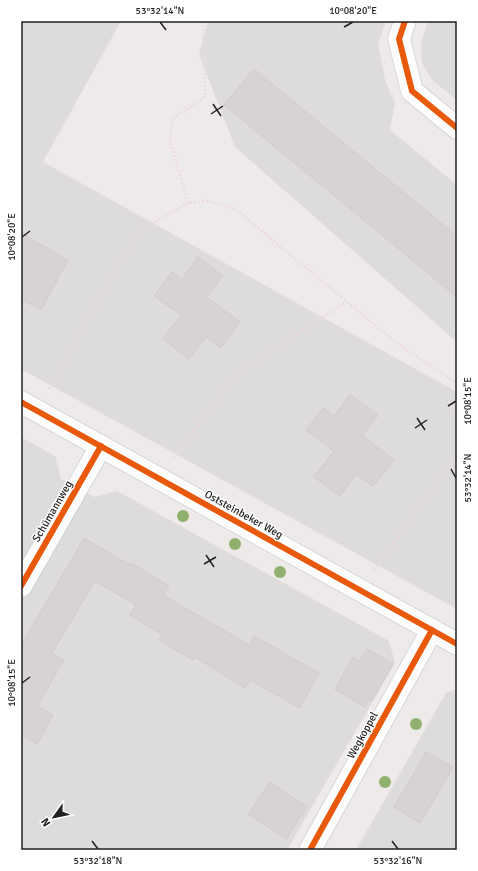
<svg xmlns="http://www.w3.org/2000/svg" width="478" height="871" viewBox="0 0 478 871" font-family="Signika,sans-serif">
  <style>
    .residential { fill: #dedbdb }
    .religious { fill: #dddbdb }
    .building { fill: #d8d3d3; stroke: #d2cbcb }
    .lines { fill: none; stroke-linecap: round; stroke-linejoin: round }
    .minor-casing { stroke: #c1bfbf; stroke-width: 23 }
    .tertiary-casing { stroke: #c1bfbf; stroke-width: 23 }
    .path { stroke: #ecd9e2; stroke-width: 2.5; stroke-dasharray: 2 2; stroke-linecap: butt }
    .minor { stroke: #fdfcfc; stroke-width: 22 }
    .tertiary { stroke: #fdfcfc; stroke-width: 22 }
    .cycleway-casing { stroke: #fff; stroke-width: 8 }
    .cycleway { stroke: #e8590c; stroke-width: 6 }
    .tree { fill: #8fb16d }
    .ticks { fill: none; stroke: #212121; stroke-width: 1.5 }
    .labels { text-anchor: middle; stroke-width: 3; stroke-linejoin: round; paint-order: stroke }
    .street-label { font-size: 11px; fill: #212121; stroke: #fff }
    .neatline { fill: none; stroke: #212121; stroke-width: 1.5 }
    .ticks-label { font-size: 10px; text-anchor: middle; fill: #212121 }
  </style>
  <rect width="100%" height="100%" fill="#efeaea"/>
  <g class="residential">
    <polygon points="21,21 121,21 43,162 457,392 457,609 21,369"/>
    <polygon points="208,21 386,21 378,44 385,80 395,103 390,130 457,185 457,342 235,147 199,54"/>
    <polygon points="428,21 457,21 457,100 432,80 422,63 421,43"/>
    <polygon points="21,437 55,456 61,479 94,497 117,491 389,641 395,663 287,850 21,850"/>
    <polygon points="457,689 457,850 356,850 446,693"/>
  </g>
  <g class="religious">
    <polygon points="83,273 140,305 88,397 31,364"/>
    <polygon points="241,383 291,423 246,480 196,440"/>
    <polygon points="428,515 457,535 457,589 451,598 397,562"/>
  </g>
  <g class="building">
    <polygon points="254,69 457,236 457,297 224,105"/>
    <polygon points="21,233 68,260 41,310 21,299"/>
    <polygon points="198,257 223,276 207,297 240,322 221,348 206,337 189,359 163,339 181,315 154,296 172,272 182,279"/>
    <polygon points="350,394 378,415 362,435 394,460 373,486 356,474 340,496 314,477 334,451 306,430 323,408 334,416"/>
    <polygon points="84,538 130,565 131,563 169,586 163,595 249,645 254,636 319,673 300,708 250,680 245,688 195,657 193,660 159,640 163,635 130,615 136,605 95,581 52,653 64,660 37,706 53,715 37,744 21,735 21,646"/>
    <polygon points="367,649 393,664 372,701 369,700 365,707 335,689 353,657 360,661"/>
    <polygon points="426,752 453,767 420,823 394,807"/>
    <polygon points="270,782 307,807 286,839 248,814"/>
  </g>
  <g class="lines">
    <defs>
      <g id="minor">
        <polyline points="405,21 399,39 412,91 457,128"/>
        <polyline points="21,586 101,446"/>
        <polyline points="310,850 432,630"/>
      </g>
      <polyline id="tertiary" points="21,402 457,644"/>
    </defs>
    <use href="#minor" class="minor-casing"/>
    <use href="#tertiary" class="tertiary-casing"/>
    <g class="path">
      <polyline points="188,203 170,140 172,119 205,97 203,21"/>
      <polyline points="49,389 115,269 140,231 188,203 209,201 235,209 398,344 457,383"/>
      <polyline points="457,399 450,411 457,415"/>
      <polyline points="173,458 233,380 246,368 346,302"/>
      <polyline points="374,570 457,455"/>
    </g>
    <use href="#minor" class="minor"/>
    <use href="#tertiary" class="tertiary"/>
    <defs>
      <g id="cycleway">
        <polyline points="405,21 399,39 412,91 457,128"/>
        <polyline points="21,402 457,644"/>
        <polyline points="21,586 101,446"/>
        <polyline points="310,850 432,630"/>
      </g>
    </defs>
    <use href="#cycleway" class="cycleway-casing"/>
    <use href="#cycleway" class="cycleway"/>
  </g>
  <g class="tree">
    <circle cx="183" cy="516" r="6"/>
    <circle cx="235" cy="544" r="6"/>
    <circle cx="280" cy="572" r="6"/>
    <circle cx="416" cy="724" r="6"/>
    <circle cx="385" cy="782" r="6"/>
  </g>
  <path class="ticks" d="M 160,22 L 166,30M 344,27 L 353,22M 213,104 L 221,116M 211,114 L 223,106M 22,237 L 30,231M 448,406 L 456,401M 417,418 L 425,430M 415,428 L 427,420M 451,469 L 456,478M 206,555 L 214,567M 204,564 L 216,557M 22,683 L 30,677M 92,841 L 98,849M 392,841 L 398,849"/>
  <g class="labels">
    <g class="street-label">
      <text transform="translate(52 511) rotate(-60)" y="4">Schümannweg</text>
      <text transform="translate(244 514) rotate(29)" y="4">Oststeinbeker Weg</text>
      <text transform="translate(362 735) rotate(-61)" y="4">Wegkoppel</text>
    </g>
  </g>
  <rect width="478" height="871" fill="none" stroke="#ffffff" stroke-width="44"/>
  <g transform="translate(54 817) rotate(237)" stroke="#ffffff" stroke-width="3" paint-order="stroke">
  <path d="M0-3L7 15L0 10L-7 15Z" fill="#212121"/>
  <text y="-6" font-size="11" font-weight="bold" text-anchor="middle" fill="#212121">N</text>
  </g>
  <rect x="22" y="22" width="434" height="827" class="neatline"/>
  <g class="ticks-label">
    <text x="160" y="14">53°32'14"N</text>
    <text x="353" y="14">10°08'20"E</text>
    <text transform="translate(11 237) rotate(-90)" y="4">10°08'20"E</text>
    <text transform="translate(467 401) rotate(-90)" y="4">10°08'15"E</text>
    <text transform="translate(467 478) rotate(-90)" y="4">53°32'14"N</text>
    <text transform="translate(11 683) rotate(-90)" y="4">10°08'15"E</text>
    <text x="98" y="864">53°32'18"N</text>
    <text x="398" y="864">53°32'16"N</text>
  </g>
</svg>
